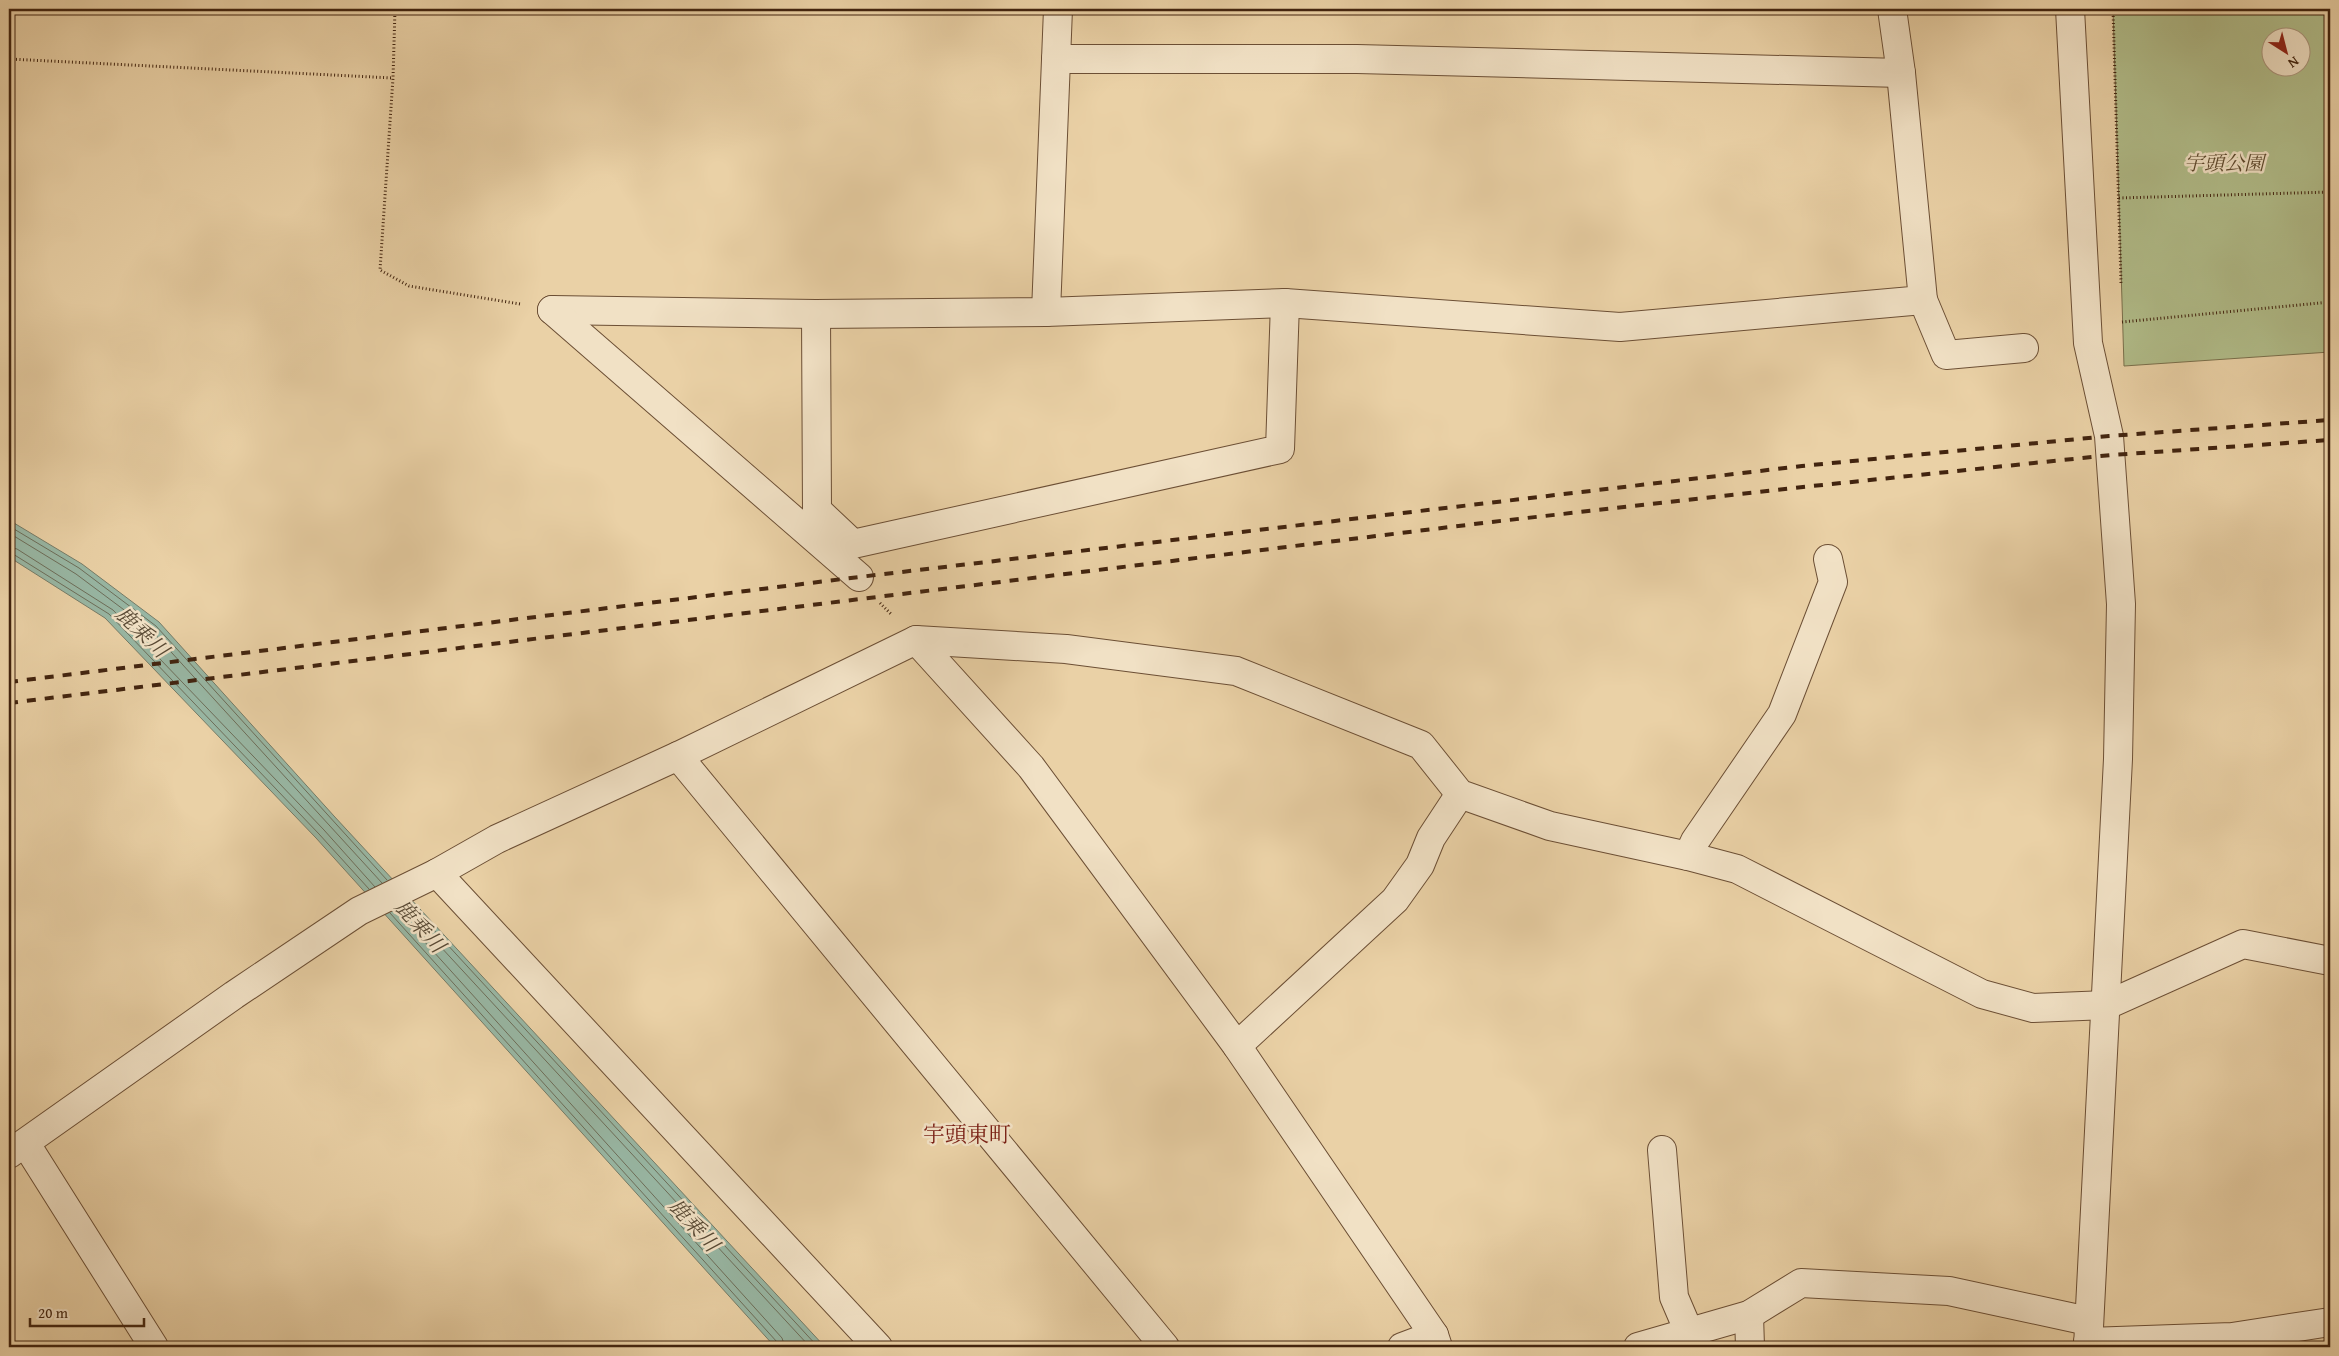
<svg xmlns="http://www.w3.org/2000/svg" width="2339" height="1356" viewBox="0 0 2339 1356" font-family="'Gentium Book Plus','Noto Serif JP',serif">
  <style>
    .green { fill: #b1bd8a; stroke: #7a704c; fill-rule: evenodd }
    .water { fill: #98b7a4; stroke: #767c68 }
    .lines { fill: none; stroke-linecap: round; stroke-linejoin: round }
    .shore { stroke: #6d6e5a; stroke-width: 1 }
    .minor-casing { stroke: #6c4f35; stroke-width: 30 }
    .path { stroke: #42240f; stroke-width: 3; stroke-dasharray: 1 2.5; stroke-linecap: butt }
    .minor { stroke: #f1e1c5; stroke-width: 28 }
    .rail { stroke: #42240f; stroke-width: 4; stroke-dasharray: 9 9; stroke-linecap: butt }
    .labels { text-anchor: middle; stroke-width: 5; stroke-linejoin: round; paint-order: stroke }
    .park-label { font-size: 20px; font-style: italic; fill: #5e4a2e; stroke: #f1e1c5 }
    .water-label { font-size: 21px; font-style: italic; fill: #584934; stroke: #f1e1c5 }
    .quarter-label { font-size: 22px; fill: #7a1f14; stroke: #f1e1c5 }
  </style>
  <rect width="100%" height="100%" fill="#ead1a6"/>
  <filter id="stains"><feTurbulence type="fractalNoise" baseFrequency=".004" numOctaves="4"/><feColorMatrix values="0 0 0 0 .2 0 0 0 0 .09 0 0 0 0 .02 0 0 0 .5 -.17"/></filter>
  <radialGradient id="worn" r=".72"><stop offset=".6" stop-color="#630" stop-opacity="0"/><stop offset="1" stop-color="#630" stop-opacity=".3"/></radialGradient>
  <path class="green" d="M 2113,9 L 2330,9 L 2330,352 L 2124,366 ZM 2272,38 L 2302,38 L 2302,68 L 2272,68 Z"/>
  <polygon class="water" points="9,520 82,564 159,622 334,816 825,1347 775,1347 316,838 105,618 9,557"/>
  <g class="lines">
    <g class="shore">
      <polyline points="9,526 79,568 156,626 387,880"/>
      <polyline points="9,533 76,574 151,630 382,883"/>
      <polyline points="9,547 17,549 113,610 324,830 375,887"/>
      <polyline points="9,553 13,554 109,614 319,834 369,889"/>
      <polyline points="409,903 818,1347"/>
      <polyline points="403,906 810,1347"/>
      <polyline points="396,910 782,1338 785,1347"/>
      <polyline points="390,913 777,1342 779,1347"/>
    </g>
    <defs>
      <g id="minor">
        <polyline points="2070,9 2088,343 2109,436 2121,604 2118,759 2088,1347"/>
        <polyline points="1056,59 1357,59 1901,73"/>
        <polyline points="1923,300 1946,355 2024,348"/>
        <polyline points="552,310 816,314 1046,312 1285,303 1620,327 1923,300 1901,73 1892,9"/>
        <polyline points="552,310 859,577"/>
        <polyline points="1046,312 1058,9"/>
        <polyline points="816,314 817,510 853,544 1280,449 1285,303"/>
        <polyline points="916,640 1031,767 1237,1046 1434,1335 1438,1347"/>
        <polyline points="678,756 1165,1347"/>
        <polyline points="1688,856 1695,841 1782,714 1833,582 1828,559"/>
        <polyline points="437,873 878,1347"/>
        <polyline points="1237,1046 1395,900 1420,865 1431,838 1460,794"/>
        <polyline points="26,1144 154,1347"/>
        <polyline points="1662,1150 1674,1297 1689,1332"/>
        <polyline points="9,1154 234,995 359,911 437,873 497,839 678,756 916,640 1066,649 1236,671 1421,745 1460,794 1550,826 1688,856 1737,869 1982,994 2033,1008 2107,1005 2243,944 2330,961"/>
        <polyline points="1749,1315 1750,1347"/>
        <polyline points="2088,1342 2232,1337 2330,1322"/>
        <polyline points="1402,1347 1434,1335"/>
        <polyline points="1638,1347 1749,1315 1801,1283 1949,1291 2088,1321"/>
      </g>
    </defs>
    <use href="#minor" class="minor-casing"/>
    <g class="path">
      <polyline points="395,9 393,78 380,270 409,286 520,304"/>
      <polyline points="2113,9 2121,283"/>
      <polyline points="9,59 393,78"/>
      <polyline points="2119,198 2330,192"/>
      <polyline points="2122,322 2330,302"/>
      <polyline points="880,603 892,615"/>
    </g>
    <use href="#minor" class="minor"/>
    <g class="rail">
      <polyline points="9,682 859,577 1802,466 2109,436 2330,420"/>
      <polyline points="9,703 1491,522 1803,487 2111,455 2330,440"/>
    </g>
  </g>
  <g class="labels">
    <g class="park-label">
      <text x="2224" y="170">宇頭公園</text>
    </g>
    <g class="water-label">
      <text transform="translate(142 632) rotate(44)" y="7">鹿乗川</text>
      <text transform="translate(420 926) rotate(48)" y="7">鹿乗川</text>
      <text transform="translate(694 1225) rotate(48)" y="7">鹿乗川</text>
    </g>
    <g class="quarter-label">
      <text x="967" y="1142">宇頭東町</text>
    </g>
  </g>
  <rect width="2339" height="1356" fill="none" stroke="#ead1a6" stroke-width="30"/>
  <rect x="10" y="10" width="2319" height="1336" fill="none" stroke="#42240f" stroke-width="2.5"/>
  <rect x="15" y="15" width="2309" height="1326" fill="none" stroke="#42240f"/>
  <g transform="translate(2286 52) rotate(144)"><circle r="24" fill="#f1e1c5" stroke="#ab957c"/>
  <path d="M0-4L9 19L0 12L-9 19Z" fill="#8f2418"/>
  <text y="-8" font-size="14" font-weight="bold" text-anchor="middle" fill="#42240f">N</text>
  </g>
  <path d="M30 1318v8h114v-8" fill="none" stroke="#42240f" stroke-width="2.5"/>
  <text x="38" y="1318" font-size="15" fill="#42240f" stroke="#f1e1c5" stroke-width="4" paint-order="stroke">20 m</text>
  <rect width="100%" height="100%" filter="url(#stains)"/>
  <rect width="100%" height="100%" fill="url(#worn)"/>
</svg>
